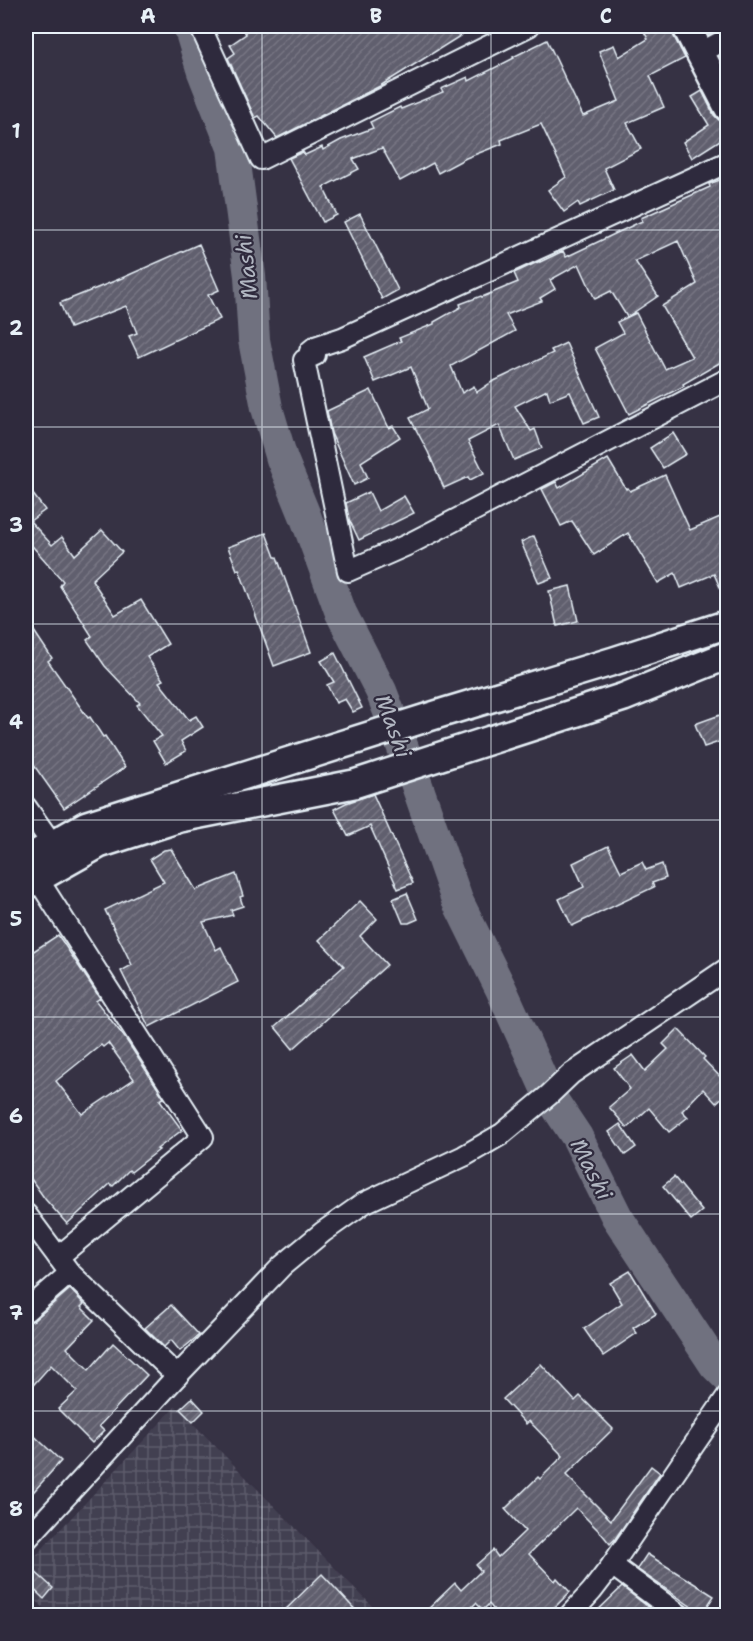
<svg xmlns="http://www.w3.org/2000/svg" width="753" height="1641" viewBox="0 0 753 1641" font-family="'Shantell Sans',sans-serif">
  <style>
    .industrial { fill: url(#industrial-grid) }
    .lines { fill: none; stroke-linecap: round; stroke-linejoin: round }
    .river { stroke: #70717f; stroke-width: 32 }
    .building { fill: url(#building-hatch); stroke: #e8f1f8; stroke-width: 1.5; fill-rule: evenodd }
    .street-casing { stroke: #e8f1f8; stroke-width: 24 }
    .secondary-casing { stroke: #e8f1f8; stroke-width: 32 }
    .street { stroke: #2f2a3d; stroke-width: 20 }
    .secondary { stroke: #2f2a3d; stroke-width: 27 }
    .grid { fill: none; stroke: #e8f1f8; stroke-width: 1.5; stroke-opacity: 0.55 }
    .labels { text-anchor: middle; stroke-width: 4.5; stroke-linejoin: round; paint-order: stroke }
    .water-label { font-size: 22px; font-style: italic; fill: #b2b7c2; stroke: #2f2a3d }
    .neatline { fill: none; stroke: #e8f1f8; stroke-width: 2 }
    .grid-label { font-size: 20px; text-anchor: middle; font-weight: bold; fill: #e8f1f8 }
  </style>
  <defs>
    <pattern id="industrial-grid" width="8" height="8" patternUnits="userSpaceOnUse" patternTransform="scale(1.5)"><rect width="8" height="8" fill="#433f51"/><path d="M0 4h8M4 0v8" fill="none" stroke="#5e5b6b"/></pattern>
    <pattern id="building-hatch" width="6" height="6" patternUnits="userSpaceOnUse" patternTransform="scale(1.5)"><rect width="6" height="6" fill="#605e6e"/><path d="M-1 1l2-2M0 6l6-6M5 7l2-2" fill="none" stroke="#777683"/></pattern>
  </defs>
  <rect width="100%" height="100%" fill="#363244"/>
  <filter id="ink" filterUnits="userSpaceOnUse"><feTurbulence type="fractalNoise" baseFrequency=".0167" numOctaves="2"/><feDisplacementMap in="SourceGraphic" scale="12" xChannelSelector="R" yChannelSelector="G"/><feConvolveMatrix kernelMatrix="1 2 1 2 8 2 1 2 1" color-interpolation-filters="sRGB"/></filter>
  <g filter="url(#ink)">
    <polygon class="industrial" points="176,1406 381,1615 51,1615 26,1591 26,1566"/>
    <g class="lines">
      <polyline class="river" points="189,26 203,72 233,148 250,276 254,340 267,408 282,459 306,518 341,613 381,691 413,774 457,900 501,989 549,1095 577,1137 617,1217 715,1365 728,1378"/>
    </g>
    <g class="building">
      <polygon points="241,26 476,26 380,86 277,138 259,116 255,118 228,58 235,53 230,45 246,34"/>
      <polygon points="641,26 670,26 672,33 685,58 650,76 664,107 627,123 641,149 604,168 614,190 580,206 578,202 564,212 548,190 566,177 541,124 501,140 502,144 466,158 438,173 433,163 400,181 382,148 353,159 359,169 323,187 337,215 323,222 289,158 303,152 305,155 322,147 323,150 341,140 373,128 370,122 400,107 401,109 443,92 441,89 468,77 469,81 514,58 513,57 547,40 583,116 619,101 599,51 614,45 619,57 648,39"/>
      <polygon points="702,91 714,115 719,120 728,124 728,135 692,158 683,142 709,125 692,97"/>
      <polygon points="728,177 728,358 683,384 684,386 629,414 595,348 623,333 617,322 636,313 665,369 692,357 662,306 697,284 678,241 635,261 658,296 627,317 611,291 595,299 579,264 550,280 555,289 540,298 542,301 506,315 515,331 451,366 462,393 474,386 477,392 492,382 553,353 551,350 566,343 599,417 584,423 570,392 550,400 547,390 515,406 531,431 535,429 542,448 514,460 499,425 468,441 484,473 470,480 468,477 444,488 428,452 410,418 428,409 411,367 375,382 364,357 401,341 399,338 434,324 434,322 461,307 460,304 481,296 482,297 518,282 514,273 540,261 540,262 563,251 566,257 642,221 641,218 710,187 709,184"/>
      <polygon points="360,214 398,290 382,299 344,222"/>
      <polygon points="199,244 219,290 208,295 220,319 139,357 129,336 137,333 126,306 70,328 60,303 122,278"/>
      <polygon points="371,390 389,428 393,426 400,437 361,462 368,478 354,485 331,433 327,411"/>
      <polygon points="673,433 686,454 663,468 650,448"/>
      <polygon points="608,459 626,489 628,488 630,491 665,475 690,530 720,517 728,535 728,605 714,574 681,588 675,573 658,583 628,533 594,555 572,521 561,526 542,489 556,482 559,488"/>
      <polygon points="26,485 45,510 30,521 52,545 62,537 75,555 102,530 122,552 92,580 115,615 141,600 168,644 147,657 163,680 159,682 189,720 196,716 203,727 181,741 186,751 166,763 153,741 162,736 137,705 140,703 105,666 87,640 92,636 60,586 63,581 26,539"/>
      <polygon points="369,492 378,511 404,496 414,513 359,540 349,519 346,503"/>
      <polygon points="266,533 275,557 277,557 311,652 274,666 239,569 237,570 228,547"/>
      <polygon points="534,536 552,578 539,583 521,542"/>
      <polygon points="570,586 578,621 557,626 549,591"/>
      <polygon points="26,619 52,658 48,661 88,718 90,717 103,737 105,736 125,767 64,808 26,754"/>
      <polygon points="335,653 362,708 353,712 345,699 336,703 327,685 334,682 321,661"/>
      <polygon points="728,712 728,739 704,747 695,724"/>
      <polygon points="373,794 413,883 398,889 370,826 348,836 334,809 346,803"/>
      <polygon points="608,846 621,872 642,862 646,870 662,864 666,878 652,883 654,887 572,926 559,899 584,887 573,863"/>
      <polygon points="171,849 196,890 236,874 243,896 240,897 243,906 231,910 233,915 203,922 216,950 221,947 238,982 149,1027 121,971 132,965 105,910 164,882 150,859 164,850"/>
      <polygon points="407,893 418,919 409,923 403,923 393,899"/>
      <polygon points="360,901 377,919 360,936 387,965 293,1049 275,1027 344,966 319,940"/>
      <path d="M 58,935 L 100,998 L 96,1001 L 125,1038 L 164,1098 L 160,1100 L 182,1130 L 157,1149 L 159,1150 L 131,1172 L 129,1170 L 113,1186 L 110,1184 L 67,1224 L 45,1199 L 26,1172 L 26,956 ZM 108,1043 L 134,1079 L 82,1114 L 56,1081 L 101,1045 L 103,1047 Z"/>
      <polygon points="678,1029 705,1057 703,1059 728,1085 728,1092 716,1103 703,1089 682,1111 688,1117 669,1132 649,1108 627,1128 609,1107 630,1089 614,1068 633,1055 645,1071 668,1049 663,1044"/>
      <polygon points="620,1124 636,1147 625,1155 609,1132"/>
      <polygon points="674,1177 702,1211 691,1220 663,1186"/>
      <polygon points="630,1271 656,1314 633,1328 637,1333 603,1356 584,1329 622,1303 610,1283"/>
      <polygon points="70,1289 84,1304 81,1307 94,1320 67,1348 89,1370 113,1343 147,1375 99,1426 104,1431 92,1443 58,1409 77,1391 51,1365 26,1393 26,1323 34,1320"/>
      <polygon points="171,1305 199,1335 180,1351 171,1340 164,1347 145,1328"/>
      <polygon points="541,1364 575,1401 580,1396 613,1429 566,1475 611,1520 651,1466 660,1473 615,1539 610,1544 601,1533 576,1508 529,1554 555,1581 557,1578 570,1592 546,1616 499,1616 489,1604 483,1610 476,1603 463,1616 421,1616 455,1583 461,1590 481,1571 476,1565 493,1550 498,1557 525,1531 505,1509 538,1477 540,1479 563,1456 529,1421 526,1424 503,1399"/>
      <polygon points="192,1398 204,1411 193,1422 180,1409"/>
      <polygon points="26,1428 61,1461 26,1500"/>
      <polygon points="647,1554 714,1596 702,1614 637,1569"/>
      <polygon points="32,1569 53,1588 44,1599 26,1582 26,1577"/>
      <polygon points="322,1574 361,1616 279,1616"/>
      <polygon points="622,1587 651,1609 658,1616 592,1616"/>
    </g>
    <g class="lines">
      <defs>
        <g id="street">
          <polyline points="200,26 261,159 529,26"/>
          <polyline points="700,53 728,38"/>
          <polyline points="728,162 342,338 315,347 310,351 315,355 304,360 348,571 407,545 728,379"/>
          <polyline points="26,807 53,845"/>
          <polyline points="37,878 203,1137 58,1257"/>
          <polyline points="26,1214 70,1273 177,1376"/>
          <polyline points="26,1311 70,1273"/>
          <polyline points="26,1540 177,1376 282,1266 323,1232 364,1203 464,1156 502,1134 549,1095 571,1074 728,968"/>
          <polyline points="612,1565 681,1616"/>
          <polyline points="569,1616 592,1591 612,1565 728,1395"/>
        </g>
        <g id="secondary">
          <polyline points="686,26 728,107"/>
          <polyline points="26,860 87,825 445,712 614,661 728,624"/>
          <polyline points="26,885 99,844 180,818 354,784 624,697 728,655"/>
        </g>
      </defs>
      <use href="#street" class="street-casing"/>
      <use href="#secondary" class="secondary-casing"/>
      <use href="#street" class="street"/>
      <use href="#secondary" class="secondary"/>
    </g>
  </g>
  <path class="grid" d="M 262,26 L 262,1616M 491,26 L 491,1616M 26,230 L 728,230M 26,427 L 728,427M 26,624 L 728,624M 26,820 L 728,820M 26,1017 L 728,1017M 26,1214 L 728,1214M 26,1411 L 728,1411"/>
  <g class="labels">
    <g class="water-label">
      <text transform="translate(246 267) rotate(-96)" y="8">Mashi</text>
      <text transform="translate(394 726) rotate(70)" y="8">Mashi</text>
      <text transform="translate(592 1169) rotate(63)" y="8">Mashi</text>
    </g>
  </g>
  <rect width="753" height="1641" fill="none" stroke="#2f2a3d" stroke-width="66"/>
  <rect x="33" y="33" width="687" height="1575" class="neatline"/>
  <g class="grid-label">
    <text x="148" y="23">A</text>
    <text x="376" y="23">B</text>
    <text x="606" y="23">C</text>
    <text x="16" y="138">1</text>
    <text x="16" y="335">2</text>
    <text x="16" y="532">3</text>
    <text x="16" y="729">4</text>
    <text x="16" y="926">5</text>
    <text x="16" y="1123">6</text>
    <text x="16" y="1320">7</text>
    <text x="16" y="1516">8</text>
  </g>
</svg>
